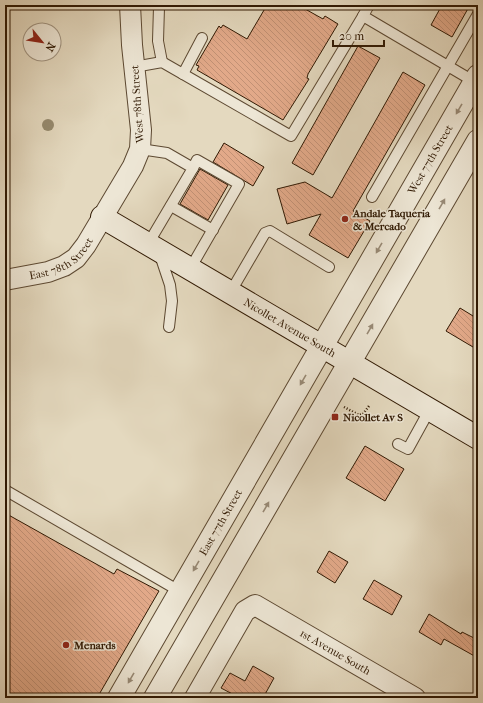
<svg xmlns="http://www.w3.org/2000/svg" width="483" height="703" viewBox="0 0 483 703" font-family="'IM FELL French Canon',serif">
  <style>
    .building { fill: url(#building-back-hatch); stroke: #301903 }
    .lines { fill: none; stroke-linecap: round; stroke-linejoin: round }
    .service-casing { stroke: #5d4932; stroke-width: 12 }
    .minor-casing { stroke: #5d4932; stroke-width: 22 }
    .tertiary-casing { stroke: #5d4932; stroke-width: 24 }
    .secondary-casing { stroke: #301903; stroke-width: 24 }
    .path { stroke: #301903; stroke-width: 2.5; stroke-dasharray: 1 2; stroke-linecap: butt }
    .service { stroke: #ede6d5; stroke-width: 10 }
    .minor { stroke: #ede6d5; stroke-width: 20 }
    .tertiary { stroke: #ede6d5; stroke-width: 22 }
    .secondary { stroke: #ede6d5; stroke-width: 22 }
    .tree { fill: #968b6f }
    .oneway { fill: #988a76 }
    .poi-dot { fill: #8f2418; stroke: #ede6d5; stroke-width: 1.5 }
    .labels { text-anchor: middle; stroke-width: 3; stroke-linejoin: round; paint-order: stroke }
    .street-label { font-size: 11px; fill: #301903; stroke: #ede6d5 }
    .poi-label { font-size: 11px; font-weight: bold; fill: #301903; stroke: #ede6d5; text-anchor: start }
  </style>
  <defs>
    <pattern id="building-back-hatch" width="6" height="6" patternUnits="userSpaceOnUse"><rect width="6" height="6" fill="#e2a989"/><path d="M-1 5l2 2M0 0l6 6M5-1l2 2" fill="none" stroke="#c29175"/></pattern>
  </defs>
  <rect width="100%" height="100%" fill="#e4d9bf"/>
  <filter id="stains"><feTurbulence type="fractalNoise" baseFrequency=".005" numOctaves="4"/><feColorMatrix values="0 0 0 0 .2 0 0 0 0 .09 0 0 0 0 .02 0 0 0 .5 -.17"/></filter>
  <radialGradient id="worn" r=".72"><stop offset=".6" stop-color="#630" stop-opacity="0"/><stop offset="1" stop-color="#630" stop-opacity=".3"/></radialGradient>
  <g class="building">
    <polygon points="267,5 298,5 323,19 325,16 338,24 308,74 307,78 309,79 283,120 197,70 199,66 196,65 219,26 221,28 223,25 247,39"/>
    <polygon points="442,5 470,5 452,37 431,25"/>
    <polygon points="358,46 380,58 313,175 292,163"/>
    <polygon points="403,72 425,85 353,211 370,221 348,258 309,235 321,214 287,224 277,189 305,182 332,198"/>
    <polygon points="224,143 264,167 253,186 213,162"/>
    <polygon points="200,169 228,185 208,220 180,204"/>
    <polygon points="460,308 478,319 478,350 446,331"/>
    <polygon points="365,446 404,469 385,501 346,478"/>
    <polygon points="5,513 114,574 117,569 159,591 97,698 5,698"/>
    <polygon points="329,551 348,562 335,583 317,572"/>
    <polygon points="374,580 402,596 392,615 363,599"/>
    <polygon points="429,614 461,634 462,632 478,640 478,658 444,639 441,645 419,632"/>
    <polygon points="253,666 274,678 263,698 240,698 221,688 230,673 245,681"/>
  </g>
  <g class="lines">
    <defs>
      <g id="service">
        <polyline points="369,5 363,16 475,82"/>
        <polyline points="159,7 158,41 162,62"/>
        <polyline points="134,67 162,62 291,136 363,16"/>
        <polyline points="183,74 202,38"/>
        <polyline points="140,149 167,153 193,168 148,244"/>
        <polyline points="372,197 478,14"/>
        <polyline points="171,206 213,230"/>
        <polyline points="160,255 170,285 172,301 169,327"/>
        <polyline points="190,269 239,184 197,160 193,168"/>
        <polyline points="230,293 265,233 270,231 329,267"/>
        <polyline points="398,444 408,449 430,409"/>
        <polyline points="5,490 181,592"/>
      </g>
      <g id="minor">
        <path id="s1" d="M 5,280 L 48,272 L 64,266 L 76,258 L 86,245 L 133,166 L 140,149 L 141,130 L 132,45 L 130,5"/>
        <path id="s2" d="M 195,698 L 245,611 L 255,605 L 415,698"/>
      </g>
      <g id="tertiary">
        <path id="s3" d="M 119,698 L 478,76"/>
        <polyline points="155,698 478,141"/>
      </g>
      <g id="secondary">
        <path id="s4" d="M 102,217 L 478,438"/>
      </g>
    </defs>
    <use href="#service" class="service-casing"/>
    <use href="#minor" class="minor-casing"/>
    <use href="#tertiary" class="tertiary-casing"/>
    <use href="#secondary" class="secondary-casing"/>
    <polyline class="path" points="344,407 359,415 363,414 369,406"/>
    <use href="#service" class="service"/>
    <use href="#minor" class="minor"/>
    <use href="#tertiary" class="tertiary"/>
    <use href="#secondary" class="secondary"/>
  </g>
  <circle class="tree" cx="48" cy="125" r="6"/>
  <defs><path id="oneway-solid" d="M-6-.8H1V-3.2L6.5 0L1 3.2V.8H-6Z"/></defs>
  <g class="oneway">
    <use href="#oneway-solid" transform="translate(459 109) rotate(120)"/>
    <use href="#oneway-solid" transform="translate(442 204) rotate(-60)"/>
    <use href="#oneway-solid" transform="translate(379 248) rotate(120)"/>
    <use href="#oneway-solid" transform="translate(370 329) rotate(-60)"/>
    <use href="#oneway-solid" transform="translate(303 380) rotate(120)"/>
    <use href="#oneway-solid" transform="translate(266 507) rotate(-60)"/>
    <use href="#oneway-solid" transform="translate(196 566) rotate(120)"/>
    <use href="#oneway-solid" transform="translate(131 678) rotate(120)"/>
  </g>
  <g class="poi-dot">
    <circle cx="345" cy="219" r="4"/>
    <rect x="331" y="413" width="8" height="8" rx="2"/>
    <circle cx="66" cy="645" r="4"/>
  </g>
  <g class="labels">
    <g class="street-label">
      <text transform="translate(137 104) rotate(-94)" y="4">West 78th Street</text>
      <text dy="4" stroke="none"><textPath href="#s3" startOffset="622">West 77th Street</textPath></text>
      <text dy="4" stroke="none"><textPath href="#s1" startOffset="62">East 78th Street</textPath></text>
      <text dy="4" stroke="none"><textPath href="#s4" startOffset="218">Nicollet Avenue South</textPath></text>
      <text dy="4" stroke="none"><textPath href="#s3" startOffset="203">East 77th Street</textPath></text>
      <text dy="4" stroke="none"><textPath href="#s2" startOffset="205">1st Avenue South</textPath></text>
    </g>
    <g class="poi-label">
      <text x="353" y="217">Andale Taqueria<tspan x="353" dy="13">&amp; Mercado</tspan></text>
      <text x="343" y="421">Nicollet Av S</text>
      <text x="74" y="649">Menards</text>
    </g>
  </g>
  <rect width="483" height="703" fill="none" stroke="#e4d9bf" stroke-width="20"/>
  <rect x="6" y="6" width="471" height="691" fill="none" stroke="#301903" stroke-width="2"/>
  <rect x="10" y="10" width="463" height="683" fill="none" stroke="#301903"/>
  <g transform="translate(42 42) rotate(120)"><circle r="19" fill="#ede6d5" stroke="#a19481"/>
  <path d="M0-3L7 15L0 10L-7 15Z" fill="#8f2418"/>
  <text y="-6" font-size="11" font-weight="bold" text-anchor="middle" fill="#301903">N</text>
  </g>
  <path d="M333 40v6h51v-6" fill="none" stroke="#301903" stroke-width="2"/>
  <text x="339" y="40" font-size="12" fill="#301903" stroke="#ede6d5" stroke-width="3" paint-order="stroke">20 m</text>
  <rect width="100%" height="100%" filter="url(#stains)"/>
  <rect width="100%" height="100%" fill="url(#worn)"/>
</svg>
